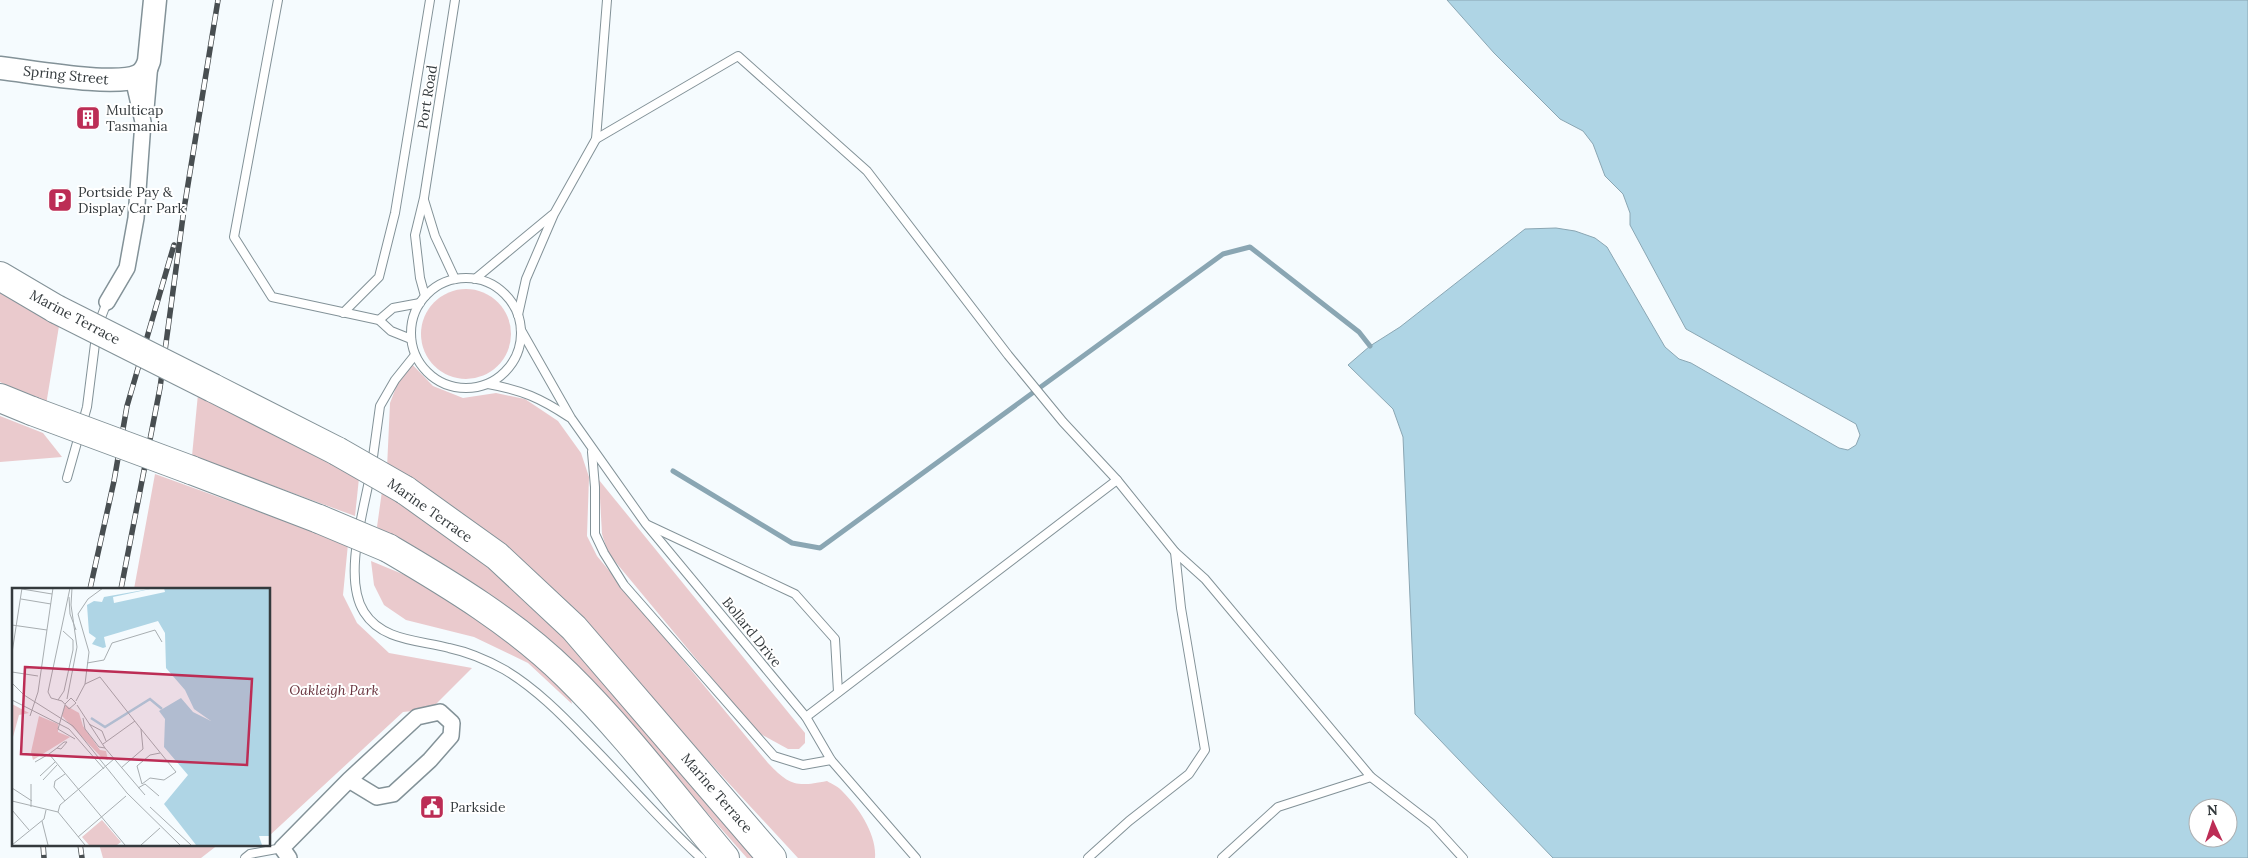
<svg xmlns="http://www.w3.org/2000/svg" width="2248" height="858" viewBox="0 0 2248 858" font-family="Lora,serif">
  <style>
    .green { fill: #eacacd }
    .water { fill: #afd5e5; stroke: #8aa6b3; fill-rule: evenodd }
    .lines { fill: none; stroke-linecap: round; stroke-linejoin: round }
    .stream { stroke: #8aa6b3; stroke-width: 5 }
    .lane-casing { stroke: #839298; stroke-width: 10 }
    .street-casing { stroke: #839298; stroke-width: 18 }
    .secondary-casing { stroke: #839298; stroke-width: 25 }
    .highway-casing { stroke: #839298; stroke-width: 30 }
    .lane { stroke: #fff; stroke-width: 8 }
    .street { stroke: #fff; stroke-width: 15 }
    .secondary { stroke: #fff; stroke-width: 22 }
    .highway { stroke: #fff; stroke-width: 28 }
    .rail-casing { stroke: #484e51; stroke-width: 5.5 }
    .rail { stroke: #fff; stroke-width: 4; stroke-dasharray: 11; stroke-linecap: butt }
    .highway-bridge-casing { stroke: #839298; stroke-width: 30; stroke-linecap: butt }
    .highway-bridge { stroke: #fff; stroke-width: 28 }
    .labels { text-anchor: middle; stroke-width: 4; stroke-linejoin: round; paint-order: stroke }
    .street-label { font-size: 14px; fill: #343a3d; stroke: #fff }
    .poi-label { font-size: 14px; fill: #343a3d; stroke: #fff; text-anchor: start }
    .park-label { font-size: 14px; font-style: italic; fill: #6a353f; stroke: #fff }
    .inset-river { fill: none; stroke: #afd5e5; stroke-width: 2.5 }
    .inset-road { fill: none; stroke: #a8aeb1; stroke-width: 1 }
    .view { fill: #bc2d55; fill-opacity: 0.15; stroke: #bc2d55; stroke-width: 2.5 }
    .inset-edge { fill: none; stroke: #343a3d; stroke-width: 2.5 }
  </style>
  <rect width="100%" height="100%" fill="#f5fbfe"/>
  <g class="green">
    <circle cx="466" cy="334" r="45"/>
    <polygon points="0,292 59,326 46,405 0,382"/>
    <path d="M 407,359 L 433,386 L 463,398 L 496,393 L 525,399 L 558,421 L 581,453 L 589,477 L 587,536 L 597,556 L 768,763 C 790,786 796,787 827,781 C 832,784 839,787 843,792 C 859,808 877,835 875,858 L 798,858 L 600,644 L 387,468 L 390,403 Z"/>
    <polygon points="198,394 359,478 355,516 192,456"/>
    <polygon points="0,416 43,433 62,457 0,462"/>
    <polygon points="155,474 348,544 343,595 357,623 389,653 472,668 431,709 403,712 269,836 269,589 134,589"/>
    <polygon points="599,480 805,733 805,743 799,749 788,749 757,732 608,553 602,534"/>
    <polygon points="382,491 458,541 543,614 596,671 755,858 747,858 589,679 459,577 377,527"/>
    <polygon points="371,561 417,580 480,618 529,657 569,693 572,704 528,663 474,637 406,620 384,605 374,585"/>
    <polygon points="99,844 219,844 201,858 103,858"/>
  </g>
  <path class="water" d="M 1447,0 L 2248,0 L 2248,858 L 1553,858 L 1415,714 L 1403,437 L 1393,409 L 1348,365 L 1370,346 L 1400,327 L 1525,229 L 1556,228 L 1575,231 L 1595,238 L 1607,247 L 1665,347 L 1679,359 L 1691,363 L 1839,448 L 1848,450 L 1856,445 L 1860,435 L 1856,424 L 1686,329 L 1630,225 L 1630,213 L 1623,194 L 1605,176 L 1593,144 L 1583,131 L 1560,119 L 1494,53 ZM 2198,808 L 2228,808 L 2228,838 L 2198,838 Z"/>
  <g class="lines">
    <polyline class="stream" points="673,471 792,543 820,548 1223,254 1250,247 1359,332 1370,346"/>
    <defs>
      <g id="lane">
        <polyline points="278,0 234,237 272,297 379,320 391,331 411,339"/>
        <polyline points="596,139 738,56 867,171 1008,355 1063,422 1117,480 1175,552 1181,608 1205,750 1189,774 1129,821 1088,858"/>
        <polyline points="424,200 435,236 455,279"/>
        <circle cx="466" cy="333" r="55"/>
        <polyline points="475,279 552,215"/>
        <polyline points="425,296 420,278 415,235 424,198 455,0"/>
        <polyline points="343,313 379,277 395,213 430,0"/>
        <polyline points="518,315 526,279 554,214 596,139 607,0"/>
        <polyline points="379,320 393,308 420,303"/>
        <polyline points="521,330 571,418 646,524 806,717 831,760 916,858"/>
        <path d="M 488,384 C 522,390 540,398 569,417"/>
        <polyline points="592,452 595,487 595,534 604,553 624,585 774,756 803,765 831,760"/>
        <polyline points="372,464 380,406 395,380 415,355"/>
        <path d="M 370,476 C 363,513 343,579 364,612 C 382,641 419,640 449,648 C 468,652 487,660 505,670 C 535,688 561,714 585,739 C 624,778 660,821 701,858"/>
        <polyline points="67,478 87,407 97,328 107,302"/>
        <polyline points="648,525 795,594 835,639 838,692"/>
        <polyline points="1175,552 1205,579 1371,777 1432,824 1463,858"/>
        <polyline points="806,717 1117,480"/>
        <polyline points="245,858 250,854 282,848"/>
        <polyline points="1222,858 1278,807 1371,777"/>
      </g>
      <g id="street">
        <polyline points="146,109 150,63"/>
        <polyline points="107,302 127,268 136,218 143,122 133,78"/>
        <polyline points="289,858 282,848 349,780 417,717 440,712 452,723 451,736 430,760 393,794 377,797 349,780"/>
      </g>
      <path id="secondary" d="M 0,68 C 29,71 115,87 138,76 C 144,73 147,68 149,61 L 155,0"/>
      <g id="highway">
        <polyline points="0,276 56,309"/>
        <polyline points="213,388 337,451"/>
        <polyline points="0,398 32,411"/>
        <polyline points="191,470 319,519"/>
        <polyline points="405,490 497,556 574,628 772,858"/>
        <path d="M 388,548 C 451,585 514,623 567,675 C 624,731 673,796 725,858"/>
      </g>
    </defs>
    <use href="#lane" class="lane-casing"/>
    <use href="#street" class="street-casing"/>
    <use href="#secondary" class="secondary-casing"/>
    <use href="#highway" class="highway-casing"/>
    <use href="#lane" class="lane"/>
    <use href="#street" class="street"/>
    <use href="#secondary" class="secondary"/>
    <use href="#highway" class="highway"/>
    <defs>
      <g id="rail">
        <polyline points="90,589 114,481 127,406 174,245"/>
        <polyline points="121,589 160,388 184,209 218,0"/>
        <polyline points="43,844 44,858"/>
        <polyline points="80,844 82,858"/>
      </g>
    </defs>
    <use href="#rail" class="rail-casing"/>
    <use href="#rail" class="rail"/>
    <defs>
      <g id="highway-bridge">
        <polyline points="56,309 213,388"/>
        <polyline points="32,411 191,470"/>
        <polyline points="337,451 405,490"/>
        <polyline points="319,519 388,548"/>
      </g>
    </defs>
    <use href="#highway-bridge" class="highway-bridge-casing"/>
    <use href="#highway-bridge" class="highway-bridge"/>
  </g>
  <defs>
    <symbol id="building-square" viewBox="-11 -11 22 22"><rect x="-9" y="-9" width="18" height="18" rx="4" fill="#bc2d55" stroke="#fff"/><path d="M-4-6H4V6H1V3H-1V6H-4ZM-2.5-4.3h1.7v1.8h-1.7ZM.8-4.3h1.7v1.8H.8ZM-2.5-1h1.7V.8h-1.7ZM.8-1h1.7V.8H.8Z" fill="#fff"/></symbol>
    <symbol id="parking-square" viewBox="-11 -11 22 22"><rect x="-9" y="-9" width="18" height="18" rx="4" fill="#bc2d55" stroke="#fff"/><path d="M-3.5-5.5H1a3.5 3.5 0 0 1 0 7H-1V5.5H-3.5ZM-1-3.4V-.6H.8a1.4 1.4 0 0 0 0-2.8Z" fill="#fff"/></symbol>
    <symbol id="civic-square" viewBox="-11 -11 22 22"><rect x="-9" y="-9" width="18" height="18" rx="4" fill="#bc2d55" stroke="#fff"/><path d="M-.6-6.5H3V-4.5H.6V-3L4-1V1h2V6H-6V1h2V-1L-.6-3ZM-1.2 2.5V6h2.4V2.5Z" fill="#fff"/></symbol>
  </defs>
  <g fill-rule="evenodd">
    <use href="#building-square" x="74" y="104" width="28" height="28"/>
    <use href="#parking-square" x="46" y="186" width="28" height="28"/>
    <use href="#civic-square" x="418" y="793" width="28" height="28"/>
  </g>
  <g class="labels">
    <g class="street-label">
      <text transform="translate(66 75) rotate(6)" y="5">Spring Street</text>
      <text transform="translate(427 97) rotate(-81)" y="5">Port Road</text>
      <text transform="translate(75 317) rotate(28)" y="5">Marine Terrace</text>
      <text transform="translate(430 510) rotate(35)" y="5">Marine Terrace</text>
      <text transform="translate(752 632) rotate(51)" y="5">Bollard Drive</text>
      <text transform="translate(717 793) rotate(49)" y="5">Marine Terrace</text>
    </g>
    <g class="poi-label">
      <text x="106" y="115">Multicap<tspan x="106" dy="16">Tasmania</tspan></text>
      <text x="78" y="197">Portside Pay &amp;<tspan x="78" dy="16">Display Car Park</tspan></text>
      <text x="450" y="812">Parkside</text>
    </g>
    <g class="park-label">
      <text x="334" y="695">Oakleigh Park</text>
    </g>
  </g>
  <g transform="translate(12 588)">
    <rect width="258" height="258" fill="#f5fbfe"/>
    <path d="M 0,116 L 17,125 L 7,127 L 1,149 ZM 53,117 L 67,125 L 71,138 L 88,162 L 94,163 L 96,172 L 90,170 L 50,128 ZM 27,128 L 46,136 L 46,144 L 58,149 L 21,172 L 19,164 ZM 90,232 L 109,254 L 105,257 L 77,257 L 70,249 Z" fill="#eacacd"/>
    <path d="M 143,0 L 257,0 L 258,248 L 247,248 L 250,257 L 184,257 L 152,216 L 176,187 L 152,159 L 153,131 L 147,123 L 169,110 L 181,124 L 199,133 L 182,121 L 173,102 L 154,80 L 153,45 L 146,33 L 92,49 L 94,59 L 91,60 L 80,56 L 84,50 L 77,45 L 75,17 L 82,13 L 90,14 L 92,9 Z" fill="#afd5e5"/>
    <path d="M 143,0 L 152,0 L 153,4 L 102,15 L 101,9 Z" fill="#f5fbfe"/>
    <path class="inset-river" d="M 79,130 L 93,139 L 138,111 L 150,121"/>
    <path class="inset-road" d="M 10,1 L 40,6M 57,9 L 58,26 L 64,42M 9,11 L 39,16M 0,37 L 35,42M 0,65 L 10,0M 75,75 L 92,72 L 100,55 L 143,42 L 150,54M 0,84 L 26,88M 0,95 L 12,107 L 61,138 L 115,205 L 168,257M 73,96 L 88,89 L 129,141 L 131,161 L 109,180M 55,111 L 65,59 L 59,17 L 60,0M 0,112 L 57,141 L 92,181M 46,112 L 52,103 L 61,62 L 61,52 L 51,43M 64,113 L 73,96 L 77,64 L 66,26 L 76,11 L 91,0M 53,116 L 59,110 L 64,115 L 57,121 L 50,113 L 39,110 L 36,104 L 58,0M 53,117 L 46,141 L 63,151M 65,117 L 93,160 L 133,207M 18,128 L 26,104 L 41,0M 71,130 L 73,141 L 87,159 L 93,160M 77,136 L 90,143 L 94,153M 129,141 L 164,184 L 152,192 L 138,190 L 130,196 L 125,178 L 138,167 L 148,165M 91,156 L 123,133M 45,160 L 49,161 L 55,154 L 52,154 L 45,160 L 37,166 L 113,257M 23,174 L 37,166M 28,188 L 43,174M 31,192 L 45,177M 19,196 L 19,219M 0,200 L 20,213M 126,200 L 133,196 L 147,208M 0,213 L 46,224 L 73,257M 53,213 L 42,199 L 43,193 L 53,186M 138,219 L 179,257M 0,222 L 17,242M 46,224 L 48,217 L 102,171M 30,233 L 36,257M 66,249 L 114,208M 0,257 L 32,231 L 34,222M 129,257 L 148,240"/>
    <path class="view" d="M 13,79 L 240,91 L 235,177 L 9,166 Z"/>
    <rect width="258" height="258" class="inset-edge"/>
  </g>
  <g transform="translate(2213 823) rotate(357)"><circle r="24" fill="#ffffff" stroke="#aeb0b1"/>
  <path d="M0-4L9 19L0 12L-9 19Z" fill="#bc2d55"/>
  <text y="-8" font-size="14" font-weight="bold" text-anchor="middle" fill="#343a3d">N</text>
  </g>
</svg>
